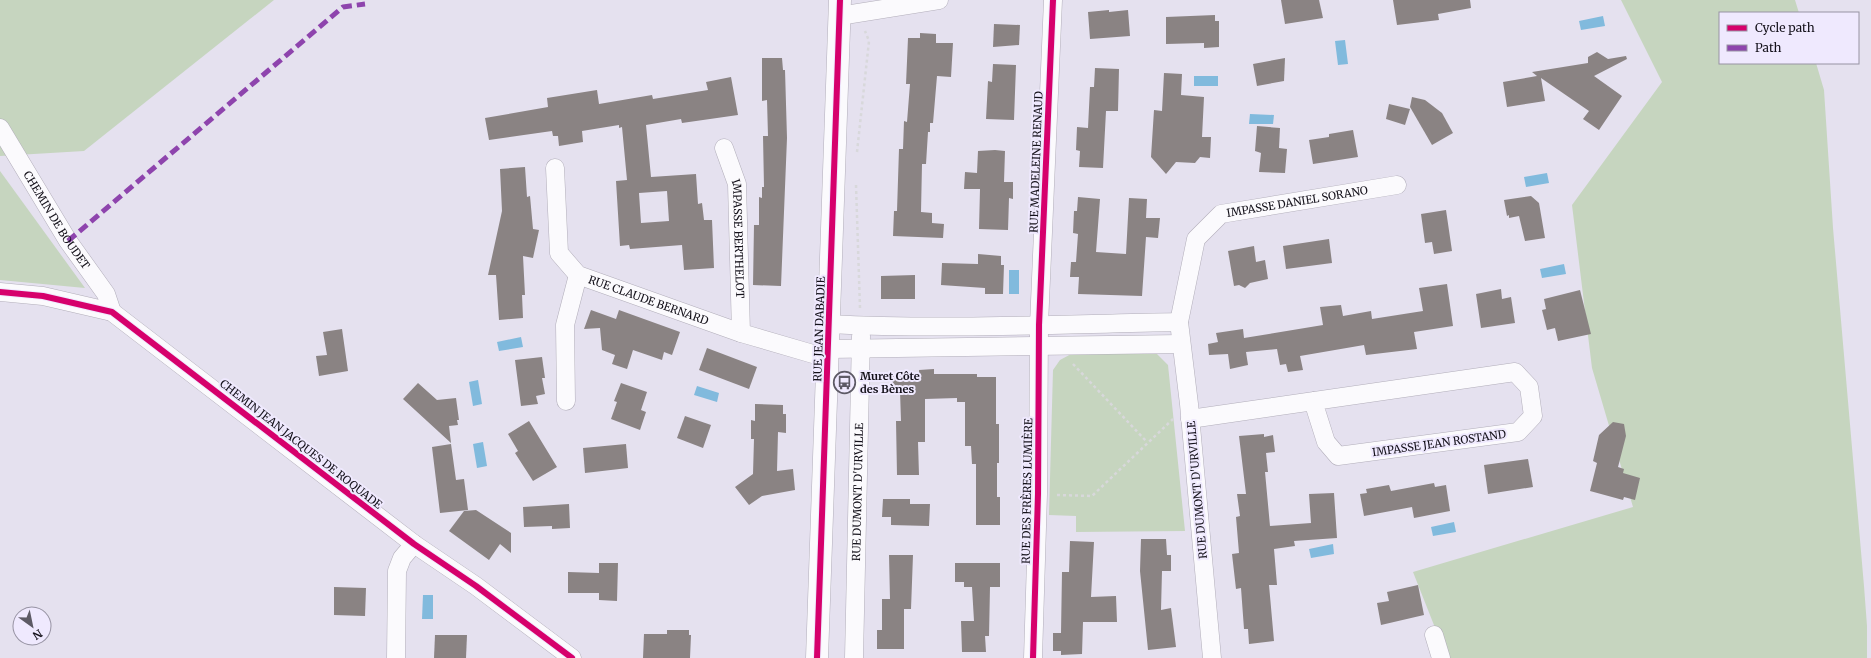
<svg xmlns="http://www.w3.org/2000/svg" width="1871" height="658" viewBox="0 0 1871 658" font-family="Merriweather,serif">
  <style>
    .green { fill: #c6d5bf }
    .water { fill: #81badd }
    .building { fill: #8a8383; fill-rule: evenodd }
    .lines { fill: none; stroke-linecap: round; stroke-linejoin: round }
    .minor-casing { stroke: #b2aeba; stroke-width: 19 }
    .tertiary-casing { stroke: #b2aeba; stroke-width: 23 }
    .path { stroke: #d8d8db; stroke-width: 2.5; stroke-dasharray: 3 3; stroke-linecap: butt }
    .minor { stroke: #fbfafd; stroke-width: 18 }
    .tertiary { stroke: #fbfafd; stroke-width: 22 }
    .quiet { stroke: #8e44ad; stroke-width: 5; stroke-dasharray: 10 5; stroke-linecap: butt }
    .cycleway-casing { stroke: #efe9fe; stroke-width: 8 }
    .cycleway { stroke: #d6006c; stroke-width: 6 }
    .labels { text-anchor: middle; stroke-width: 4; stroke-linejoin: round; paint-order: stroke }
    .street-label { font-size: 11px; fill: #14111a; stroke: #efe9fe }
    .poi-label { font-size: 11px; font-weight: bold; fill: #14111a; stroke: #efe9fe; text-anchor: start }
  </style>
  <rect width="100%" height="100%" fill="#e5e1ef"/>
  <g class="green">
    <polygon points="0,0 274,0 84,151 0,156"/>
    <polygon points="1621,0 1795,0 1799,13 1720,13 1720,63 1816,63 1824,90 1833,228 1864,586 1867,626 1867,658 1447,658 1413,572 1633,507 1592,368 1572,205 1662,82"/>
    <polygon points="0,171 85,288 0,280"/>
    <polygon points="1073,353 1157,354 1168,365 1185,531 1076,532 1076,516 1049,515 1053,370 1060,360"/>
  </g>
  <g class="water">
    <polygon points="1603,16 1605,26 1581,30 1579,21"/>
    <polygon points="1345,40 1348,64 1338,65 1335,41"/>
    <rect x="1194" y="76" width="24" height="10"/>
    <polygon points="1250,114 1274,115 1273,124 1249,124"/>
    <polygon points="1547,173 1549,183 1526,187 1524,177"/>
    <polygon points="1564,264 1566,274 1542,278 1540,269"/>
    <rect x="1009" y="270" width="10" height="24"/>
    <polygon points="521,337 523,347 499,351 497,342"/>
    <polygon points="478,380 482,404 473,406 469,382"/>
    <polygon points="697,386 719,393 717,402 694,395"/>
    <polygon points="483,442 487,466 477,468 473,444"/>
    <polygon points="1454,522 1456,532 1433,536 1431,527"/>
    <polygon points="1333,544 1334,554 1311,558 1309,549"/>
    <polygon points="423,595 433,595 433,619 422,619"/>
  </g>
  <g class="building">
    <polygon points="1281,0 1319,0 1323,18 1285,24"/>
    <polygon points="1393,0 1470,0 1471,8 1438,14 1439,20 1397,25"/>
    <polygon points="1109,10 1109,12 1128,10 1130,36 1090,39 1088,12"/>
    <polygon points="1215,15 1215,21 1219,21 1219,47 1204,48 1204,43 1166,44 1166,17"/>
    <polygon points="994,24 1020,25 1019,45 993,47"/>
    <polygon points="920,33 936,34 936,43 953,43 951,77 937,76 933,123 930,123 930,132 928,132 926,164 922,164 921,212 932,213 932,223 944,224 943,238 893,236 894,211 897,211 899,149 903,149 904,121 907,122 910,84 906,84 908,38 920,38"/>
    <polygon points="1597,52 1608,59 1626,56 1627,59 1594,76 1622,96 1599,130 1583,119 1589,111 1541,78 1545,101 1507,107 1503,82 1537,76 1532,72 1588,63 1588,57"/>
    <polygon points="762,58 782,58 783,70 785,70 787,138 781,286 753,285 754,225 759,225 759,197 762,198 762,187 764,187 763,136 768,136 767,100 762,101"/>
    <polygon points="1285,58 1284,81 1257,86 1253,64"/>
    <polygon points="993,64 1016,65 1014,120 986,119 988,81 992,82"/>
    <polygon points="1095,68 1119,69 1118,111 1106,111 1103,168 1079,167 1080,151 1076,150 1077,127 1088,128 1090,87 1094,87"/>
    <polygon points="1164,73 1182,74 1181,95 1204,97 1202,137 1211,137 1210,158 1200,157 1195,163 1176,162 1166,174 1151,157 1154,110 1162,111"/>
    <path d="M 731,77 L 738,115 L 682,123 L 681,119 L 646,125 L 651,177 L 696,174 L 698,204 L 702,203 L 704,220 L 712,220 L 714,268 L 684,270 L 682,245 L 630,249 L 629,245 L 620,246 L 616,181 L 627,180 L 622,127 L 619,128 L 619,125 L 582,131 L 583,142 L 559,146 L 558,136 L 553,136 L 552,131 L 489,140 L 485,118 L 548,107 L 547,98 L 597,90 L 599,104 L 652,95 L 653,99 L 708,90 L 706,82 ZM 667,191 L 669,221 L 641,223 L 639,193 Z"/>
    <polygon points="1412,97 1425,100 1442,113 1453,133 1432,145 1410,107"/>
    <polygon points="1389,104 1410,109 1405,125 1386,119"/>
    <polygon points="1257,126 1280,128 1279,148 1287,149 1285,173 1259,172 1261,153 1255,151"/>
    <polygon points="1353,130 1358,157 1313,164 1309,140 1329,137 1329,134"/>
    <polygon points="995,150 1005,151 1004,182 1013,182 1013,199 1009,198 1008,230 979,229 980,189 964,189 965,172 977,173 978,151"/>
    <polygon points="525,167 527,197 530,196 533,229 539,230 533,258 523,256 525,295 522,295 523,318 499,320 496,275 488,275 502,211 500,169"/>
    <polygon points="1531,196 1539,203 1545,238 1525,241 1519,216 1509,218 1509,215 1507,216 1504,200"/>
    <polygon points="1078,197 1100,199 1096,252 1126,254 1129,198 1147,199 1146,218 1160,218 1158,238 1146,237 1142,296 1078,294 1079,277 1070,277 1071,262 1076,262 1078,234 1073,233 1074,211 1077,211"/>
    <polygon points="1446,210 1452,251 1434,254 1432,242 1425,243 1421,214"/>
    <polygon points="1329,239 1332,263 1286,269 1283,246"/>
    <polygon points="1254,246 1256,262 1265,260 1268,279 1250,283 1245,288 1239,285 1234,286 1228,251"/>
    <polygon points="978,254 1001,256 1001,265 1004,265 1003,294 985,294 985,288 941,285 942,263 978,264"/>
    <polygon points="915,275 915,299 881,299 881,276"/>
    <polygon points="1447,284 1453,326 1414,332 1417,349 1366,355 1364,345 1300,356 1303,370 1288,372 1286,364 1280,365 1277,349 1246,352 1248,365 1230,369 1228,354 1209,355 1208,344 1218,342 1216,333 1243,329 1244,338 1323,325 1320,307 1341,305 1343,316 1371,311 1372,319 1423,311 1419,288"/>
    <polygon points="1501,289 1502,299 1511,297 1515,323 1481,328 1476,294"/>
    <polygon points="1580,290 1591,334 1558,341 1555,328 1547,330 1542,310 1546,309 1544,299"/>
    <polygon points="591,310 616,319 619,310 680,332 672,355 664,352 662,360 633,350 627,369 612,364 615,355 602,350 600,328 584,329"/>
    <polygon points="342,329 348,371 319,376 316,356 327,355 323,332"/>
    <polygon points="707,348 757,367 749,389 699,370"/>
    <polygon points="542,357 545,378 542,378 545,394 536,396 538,404 521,406 515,360"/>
    <polygon points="934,369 934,374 977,374 977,377 996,377 996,424 999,424 999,463 997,463 997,497 1000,497 1000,525 976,525 976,464 972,464 971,446 965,446 965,402 957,402 957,398 925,399 925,442 918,442 919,475 897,475 896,421 901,421 900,391 892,392 892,375 919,374 919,370"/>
    <polygon points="418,383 437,400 456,398 459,420 457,420 458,425 449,426 451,443 403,399"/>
    <polygon points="621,383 647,392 641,410 646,412 640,430 611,419 617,402 614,401"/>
    <polygon points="755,404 783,405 783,414 786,414 786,433 778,432 777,471 793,469 795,490 762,496 749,505 735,487 753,474 754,439 751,439 751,420 755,421"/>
    <polygon points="685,416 711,425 703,448 677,438"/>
    <polygon points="529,421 557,467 533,481 515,453 518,451 508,434"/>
    <polygon points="1613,422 1624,424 1626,436 1618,467 1624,469 1623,473 1640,478 1635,500 1624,497 1623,500 1590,491 1597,463 1593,461 1599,435"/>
    <polygon points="1264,434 1264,437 1273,435 1275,452 1266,453 1268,472 1265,472 1270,526 1311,523 1309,494 1334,493 1337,538 1294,541 1295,546 1274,549 1277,585 1269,585 1274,641 1249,644 1248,629 1244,629 1241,588 1236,589 1232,554 1239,553 1236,517 1240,516 1237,494 1246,494 1239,436"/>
    <polygon points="451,444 456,480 464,479 468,510 440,513 432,447"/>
    <polygon points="626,444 628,468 585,473 583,448"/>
    <polygon points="1528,459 1533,487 1488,494 1484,465"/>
    <polygon points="1434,483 1435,487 1446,485 1450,511 1414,518 1412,507 1364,516 1360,494 1367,493 1366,489 1389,485 1391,491"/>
    <polygon points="883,499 910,499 910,504 930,504 929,526 891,525 891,517 882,517"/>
    <polygon points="569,504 570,528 552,529 552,526 524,527 523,507"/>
    <polygon points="476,510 511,533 511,553 500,544 489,560 449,531 464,511"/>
    <polygon points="1141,539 1166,539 1167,555 1171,555 1171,571 1162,571 1161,610 1171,608 1176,647 1148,650 1140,571"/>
    <polygon points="1070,541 1094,542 1091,597 1116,596 1117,622 1083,622 1082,654 1061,655 1061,651 1053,651 1053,633 1061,633 1062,572 1069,572"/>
    <polygon points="889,555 913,555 911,609 904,609 904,649 877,649 877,630 882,630 882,599 890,599"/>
    <polygon points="599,563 618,563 617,601 599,600 599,593 568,593 568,572 599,573"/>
    <polygon points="955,563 1000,563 1000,587 990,587 989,636 985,636 986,652 962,652 961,621 974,621 972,587 964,587 964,582 955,582"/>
    <polygon points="1418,585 1424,615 1381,625 1377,603 1389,601 1387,592"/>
    <polygon points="334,587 366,588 365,616 334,615"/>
    <polygon points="667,630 689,630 689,635 691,635 690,658 643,658 644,634 667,634"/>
    <polygon points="435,635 467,635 466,658 434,658"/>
  </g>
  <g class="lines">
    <defs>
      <g id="minor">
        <polyline points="839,16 939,0"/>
        <path id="s1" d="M 0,128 L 68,241 L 106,294 L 112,312"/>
        <path id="s2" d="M 724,148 L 737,184 L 741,333"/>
        <path id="s3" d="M 555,168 L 559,253 L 578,275 L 741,333 L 813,354 L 828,355"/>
        <polyline points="0,292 43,296 112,312 414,544 476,586 572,658"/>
        <path d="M 829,324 C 946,330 1063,324 1179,322"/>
        <polyline points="829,349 1181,344"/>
        <polyline points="566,401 565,325 578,275"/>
        <polyline points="1190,419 1515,372 1529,387 1533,416 1518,432 1338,456 1326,442 1313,401"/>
        <polyline points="1434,635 1441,658"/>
        <polyline points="396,658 397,571 402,558 414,544"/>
        <path id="s4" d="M 854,658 L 861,336"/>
        <polyline points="1033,658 1038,494 1039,325 1053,0"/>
        <path id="s5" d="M 1212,658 L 1189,404 L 1179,322 L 1196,239 L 1221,214 L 1397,185"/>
      </g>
      <polyline id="tertiary" points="817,658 840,0"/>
    </defs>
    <use href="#minor" class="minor-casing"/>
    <use href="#tertiary" class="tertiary-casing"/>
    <g class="path">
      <polyline points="857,152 869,41 865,31"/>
      <polyline points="856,185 860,308"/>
      <polyline points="1073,364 1147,442"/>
      <polyline points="1057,495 1092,496 1173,419"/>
    </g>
    <use href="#minor" class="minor"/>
    <use href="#tertiary" class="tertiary"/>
    <polyline class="quiet" points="68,241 343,7 365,4"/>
    <defs>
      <g id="cycleway">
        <polyline points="0,292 43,296 112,312 414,544 476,586 572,658"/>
        <polyline points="817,658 840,0"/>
        <polyline points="1033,658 1038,494 1039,325 1053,0"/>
      </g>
    </defs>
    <use href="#cycleway" class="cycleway-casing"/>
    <use href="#cycleway" class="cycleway"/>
  </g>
  <defs>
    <symbol id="bus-ring" viewBox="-11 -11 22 22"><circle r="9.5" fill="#efe9fe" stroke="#5d5a65" stroke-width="1.5"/><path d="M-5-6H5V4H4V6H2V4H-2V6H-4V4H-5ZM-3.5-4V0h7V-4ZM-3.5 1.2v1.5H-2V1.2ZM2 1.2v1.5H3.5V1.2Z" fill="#5d5a65"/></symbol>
  </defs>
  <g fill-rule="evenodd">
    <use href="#bus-ring" x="832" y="370" width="25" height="25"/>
  </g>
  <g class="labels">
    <g class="street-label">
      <text transform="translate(1036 162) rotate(-88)" y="4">RUE MADELEINE RENAUD</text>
      <text dy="4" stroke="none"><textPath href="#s5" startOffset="535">IMPASSE DANIEL SORANO</textPath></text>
      <text dy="4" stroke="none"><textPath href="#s1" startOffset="108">CHEMIN DE BOUDET</textPath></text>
      <text dy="4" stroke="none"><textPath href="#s2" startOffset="93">IMPASSE BERTHELOT</textPath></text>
      <text dy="4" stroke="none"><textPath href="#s3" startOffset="189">RUE CLAUDE BERNARD</textPath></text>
      <text transform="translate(819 329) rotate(-88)" y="4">RUE JEAN DABADIE</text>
      <text transform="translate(1439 443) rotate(-8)" y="4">IMPASSE JEAN ROSTAND</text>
      <text transform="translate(301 444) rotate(38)" y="4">CHEMIN JEAN JACQUES DE ROQUADE</text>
      <text transform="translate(1197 490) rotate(-95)" y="4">RUE DUMONT D'URVILLE</text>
      <text transform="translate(1027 491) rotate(-89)" y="4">RUE DES FRÈRES LUMIÈRE</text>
      <text dy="4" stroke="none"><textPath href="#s4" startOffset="166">RUE DUMONT D'URVILLE</textPath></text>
    </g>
    <g class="poi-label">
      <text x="860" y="380">Muret Côte<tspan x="860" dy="13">des Bènes</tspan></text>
    </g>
  </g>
  <rect x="1719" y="12" width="140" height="52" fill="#efe9fe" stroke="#9793a3"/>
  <rect x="1727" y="25" width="20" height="6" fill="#d6006c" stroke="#9793a3"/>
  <text x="1755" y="32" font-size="12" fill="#14111a">Cycle path</text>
  <rect x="1727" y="45" width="20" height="6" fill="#8e44ad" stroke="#9793a3"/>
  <text x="1755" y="52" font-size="12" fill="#14111a">Path</text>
  <g transform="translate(32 626) rotate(147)"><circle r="19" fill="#efe9fe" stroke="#9793a3"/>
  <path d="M0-3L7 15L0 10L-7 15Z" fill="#5d5a65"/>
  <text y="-6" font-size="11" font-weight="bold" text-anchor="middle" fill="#14111a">N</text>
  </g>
</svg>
